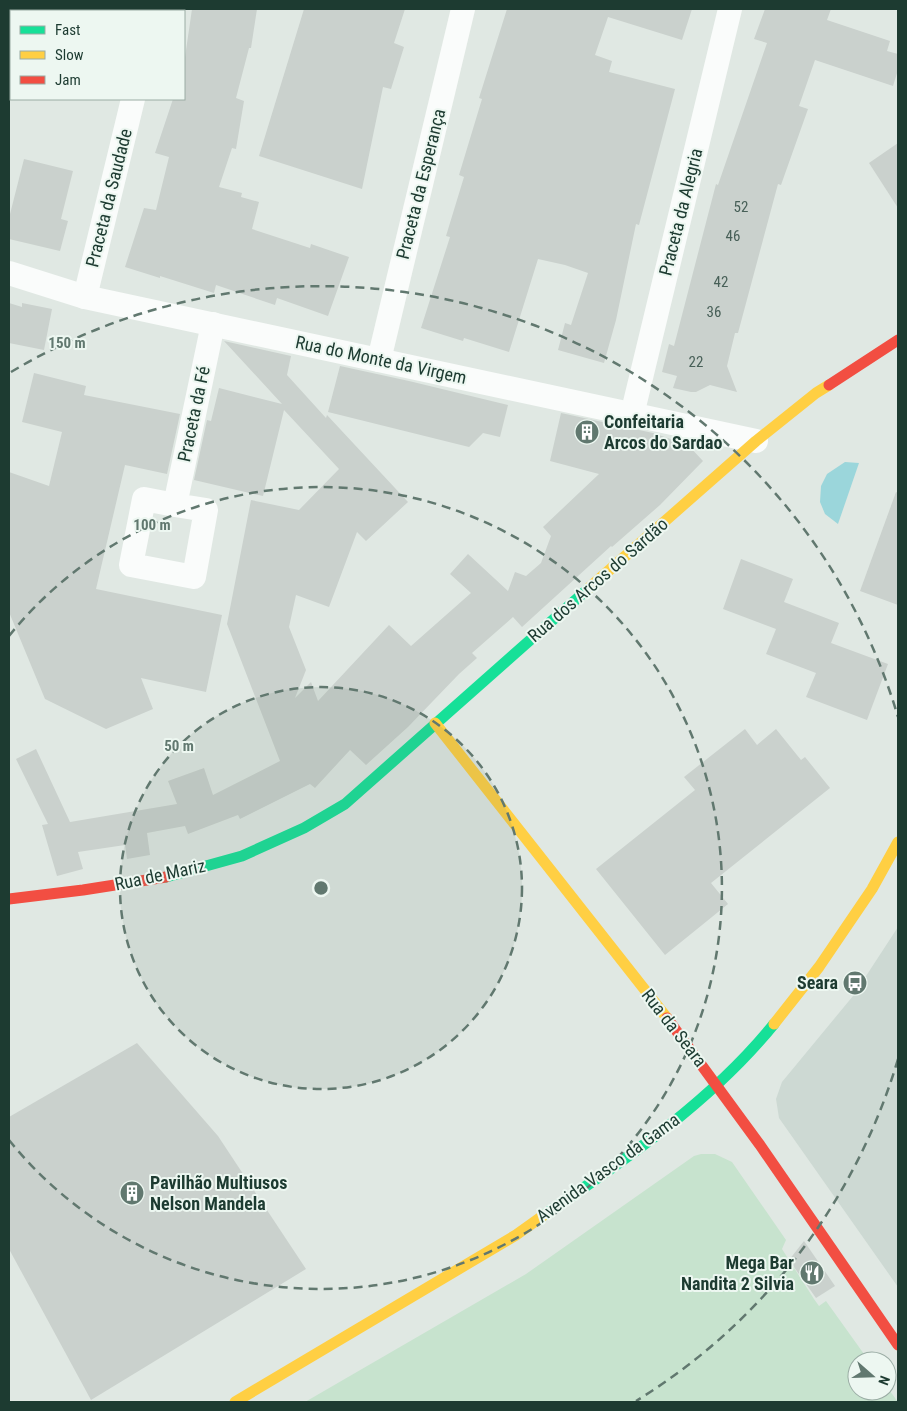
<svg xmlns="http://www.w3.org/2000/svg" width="907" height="1411" viewBox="0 0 907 1411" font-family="'Roboto Condensed',sans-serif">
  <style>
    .built { fill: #cdd9d3 }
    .green { fill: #c7e3ce }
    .water { fill: #9bd6db }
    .building { fill: #cad1cd }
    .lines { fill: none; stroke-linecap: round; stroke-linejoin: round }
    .street { stroke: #fafcfb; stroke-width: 24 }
    .fast { stroke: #16e098; stroke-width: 11 }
    .slow { stroke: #ffcf43; stroke-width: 11 }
    .jam { stroke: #f24e42; stroke-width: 11 }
    .ring { fill: none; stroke: #61786f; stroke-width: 2.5; stroke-dasharray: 9 6 }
    .labels { text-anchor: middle; stroke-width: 4; stroke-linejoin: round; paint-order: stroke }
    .number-label { font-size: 15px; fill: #486058 }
    .street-label { font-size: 18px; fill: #1d3b31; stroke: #edf7f1 }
    .poi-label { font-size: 18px; font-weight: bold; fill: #1d3b31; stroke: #edf7f1; text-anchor: start }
    .centre { fill: #61786f; stroke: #edf7f1; stroke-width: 2.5 }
    .ring-label { font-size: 15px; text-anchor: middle; font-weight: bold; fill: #61786f; stroke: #edf7f1; stroke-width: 4; stroke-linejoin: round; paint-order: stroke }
  </style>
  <rect width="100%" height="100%" fill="#e0e8e3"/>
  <polygon class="built" points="898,927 898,1287 779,1118 776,1099 782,1082 853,996"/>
  <polygon class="green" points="701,1154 715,1154 732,1162 786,1240 782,1249 814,1299 819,1306 826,1301 869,1361 857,1361 857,1391 887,1391 887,1387 898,1402 305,1402 526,1274 694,1156"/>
  <polygon class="water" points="845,462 859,463 838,524 825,514 820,502 821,486 827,474"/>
  <g class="building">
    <polygon points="192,9 257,9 251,48 249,48 236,98 244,101 236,149 232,148 219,187 242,193 241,197 259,202 252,229 310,248 311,244 349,257 328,316 277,298 275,305 216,285 214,293 160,276 160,278 125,267 144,208 156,210 169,157 155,153 173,99 184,99 184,64"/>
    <polygon points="304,9 405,9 394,43 404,47 391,89 383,87 362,189 259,156"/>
    <polygon points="507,9 692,9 682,40 608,17 595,55 612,61 609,72 675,89 639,225 636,224 616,320 604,363 558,350 565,323 571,325 588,273 565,265 538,259 509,352 464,338 463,341 421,328 450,237 446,236 464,177 459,175 482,99 479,98"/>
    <polygon points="765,9 831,9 827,20 890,41 887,51 898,54 898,70 893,86 815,60 799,106 808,109 781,185 778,184 738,333 735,333 727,366 737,392 710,385 696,392 691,392 673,388 677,376 662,372 669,344 674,346 716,184 718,185 767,43 754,39"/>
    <polygon points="898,143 898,208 869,163"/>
    <polygon points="24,159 73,171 61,219 68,221 60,251 9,239 9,218"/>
    <polygon points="9,303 22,307 22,303 52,309 44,350 9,343"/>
    <polygon points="224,341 291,356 287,375 326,418 327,415 408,502 366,541 357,532 329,607 296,595 289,627 306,670 295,698 311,682 318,701 389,625 411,646 471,593 450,574 468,554 508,591 515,572 526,576 541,563 551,536 543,527 599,474 550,461 561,413 653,433 688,445 703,461 660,505 612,547 611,546 522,627 513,617 472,653 477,658 459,674 408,727 366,765 350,750 315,788 310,784 240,819 238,815 188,834 185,826 147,833 150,855 127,859 125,845 78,852 83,869 57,876 42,825 48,824 16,759 36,749 70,822 177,804 168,781 204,768 213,795 280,761 227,624 251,500 299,510 339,469 284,410 263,496 194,480 207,420 211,421 219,388 282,404"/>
    <polygon points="340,366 409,381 508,405 500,437 483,433 469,447 328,412"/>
    <polygon points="34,373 86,386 84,395 180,414 167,474 125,465 96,589 222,615 206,692 141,678 153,709 106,729 45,699 9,612 9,472 49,486 62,432 22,422"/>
    <polygon points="896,492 898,493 898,605 860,591"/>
    <polygon points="741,559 793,579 784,602 839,623 831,643 888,664 867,720 806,697 816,673 766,654 776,629 723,609"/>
    <polygon points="745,729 757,745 776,729 801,760 805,757 830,788 711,883 728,904 665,955 596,869 695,790 684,777"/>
    <polygon points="137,1043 218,1136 306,1269 91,1400 9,1249 9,1117"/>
    <polygon points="804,1241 835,1286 816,1298 789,1260"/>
  </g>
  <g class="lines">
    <g class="street">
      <polyline points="154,11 155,9"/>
      <polyline points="9,273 85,297 756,441"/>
      <polyline points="85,297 133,99"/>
      <polyline points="379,360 463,9"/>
      <polyline points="632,415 730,9"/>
      <polyline points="175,505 206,510 194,577 131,565 144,499 175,505 213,324"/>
    </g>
    <g class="fast">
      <polyline points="166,877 242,856 304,828 345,804 589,588"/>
      <path d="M 544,1215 C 626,1159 711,1102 774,1024"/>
    </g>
    <g class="slow">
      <polyline points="589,588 756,441 816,393 829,385"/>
      <polyline points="435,723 667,1018"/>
      <polyline points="774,1024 819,967 872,889 898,842"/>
      <polyline points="235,1402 516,1235 544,1215"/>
    </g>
    <g class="jam">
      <polyline points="829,385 898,340"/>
      <polyline points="9,899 83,890 166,877"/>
      <polyline points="667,1018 760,1145 898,1345"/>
    </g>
  </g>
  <circle cx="321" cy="888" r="201" fill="#61786f" fill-opacity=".12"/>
  <g class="ring">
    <circle cx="321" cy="888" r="201"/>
    <path d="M9 636A401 401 0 1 1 9 1140"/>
    <path d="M898 1059A602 602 0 0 1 636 1401M11 372A602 602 0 0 1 898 717"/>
  </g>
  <defs>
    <symbol id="building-disc" viewBox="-11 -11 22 22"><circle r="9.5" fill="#61786f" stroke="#edf7f1"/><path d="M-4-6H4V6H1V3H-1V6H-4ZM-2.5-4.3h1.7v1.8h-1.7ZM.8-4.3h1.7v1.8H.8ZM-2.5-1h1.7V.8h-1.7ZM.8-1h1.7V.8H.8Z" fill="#fff"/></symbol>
    <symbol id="bus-disc" viewBox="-11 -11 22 22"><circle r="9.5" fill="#61786f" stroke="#edf7f1"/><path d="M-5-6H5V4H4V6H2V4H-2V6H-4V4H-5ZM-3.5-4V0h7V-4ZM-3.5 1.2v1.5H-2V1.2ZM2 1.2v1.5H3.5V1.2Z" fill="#fff"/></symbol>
    <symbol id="restaurant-disc" viewBox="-11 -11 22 22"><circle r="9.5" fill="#61786f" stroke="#edf7f1"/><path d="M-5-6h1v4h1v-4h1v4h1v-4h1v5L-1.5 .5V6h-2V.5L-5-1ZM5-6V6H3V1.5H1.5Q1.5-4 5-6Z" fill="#fff"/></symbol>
  </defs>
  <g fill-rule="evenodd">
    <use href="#building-disc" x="573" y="418" width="28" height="28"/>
    <use href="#bus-disc" x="841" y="969" width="28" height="28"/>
    <use href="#building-disc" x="118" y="1179" width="28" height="28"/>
    <use href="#restaurant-disc" x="798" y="1259" width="28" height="28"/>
  </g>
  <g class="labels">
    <g class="number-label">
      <text x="741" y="212">52</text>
      <text x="733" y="241">46</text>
      <text x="721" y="287">42</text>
      <text x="714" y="317">36</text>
      <text x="696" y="367">22</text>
    </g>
    <g class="street-label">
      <text transform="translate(421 184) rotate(-76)" y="6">Praceta da Esperança</text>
      <text transform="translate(109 198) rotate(-76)" y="6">Praceta da Saudade</text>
      <text transform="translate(681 212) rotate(-76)" y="6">Praceta da Alegria</text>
      <text transform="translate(381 360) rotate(12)" y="6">Rua do Monte da Virgem</text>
      <text transform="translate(194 414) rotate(-78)" y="6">Praceta da Fé</text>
      <text transform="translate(598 580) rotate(-41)" y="6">Rua dos Arcos do Sardão</text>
      <text transform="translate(160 875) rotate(-12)" y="6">Rua de Mariz</text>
      <text transform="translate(674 1028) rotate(52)" y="6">Rua da Seara</text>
      <text transform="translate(608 1168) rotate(-36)" y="6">Avenida Vasco da Gama</text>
    </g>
    <g class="poi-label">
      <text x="604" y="428">Confeitaria<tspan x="604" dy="21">Arcos do Sardao</tspan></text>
      <text x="838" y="989" text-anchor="end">Seara</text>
      <text x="150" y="1189">Pavilhão Multiusos<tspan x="150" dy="21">Nelson Mandela</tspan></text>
      <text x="794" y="1269" text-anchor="end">Mega Bar<tspan x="794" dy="21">Nandita 2 Silvia</tspan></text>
    </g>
  </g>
  <circle cx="321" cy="888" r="8" class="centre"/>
  <g class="ring-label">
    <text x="67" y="348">150 m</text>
    <text x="152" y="530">100 m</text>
    <text x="179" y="751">50 m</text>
  </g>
  <rect width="907" height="1411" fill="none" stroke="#1d3b31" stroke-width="20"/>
  <rect x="10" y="10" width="175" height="90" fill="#edf7f1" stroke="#9aaca4"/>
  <rect x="20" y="26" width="25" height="8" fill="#16e098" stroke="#9aaca4"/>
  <text x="55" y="35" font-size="15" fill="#1d3b31">Fast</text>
  <rect x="20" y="51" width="25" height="8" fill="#ffcf43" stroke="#9aaca4"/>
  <text x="55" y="60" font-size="15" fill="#1d3b31">Slow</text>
  <rect x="20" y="76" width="25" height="8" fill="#f24e42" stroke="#9aaca4"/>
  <text x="55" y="85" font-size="15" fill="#1d3b31">Jam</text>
  <g transform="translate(872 1376) rotate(110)"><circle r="24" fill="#edf7f1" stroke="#9aaca4"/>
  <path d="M0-4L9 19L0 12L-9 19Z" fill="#61786f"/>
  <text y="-8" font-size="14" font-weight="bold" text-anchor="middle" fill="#1d3b31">N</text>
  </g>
</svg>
